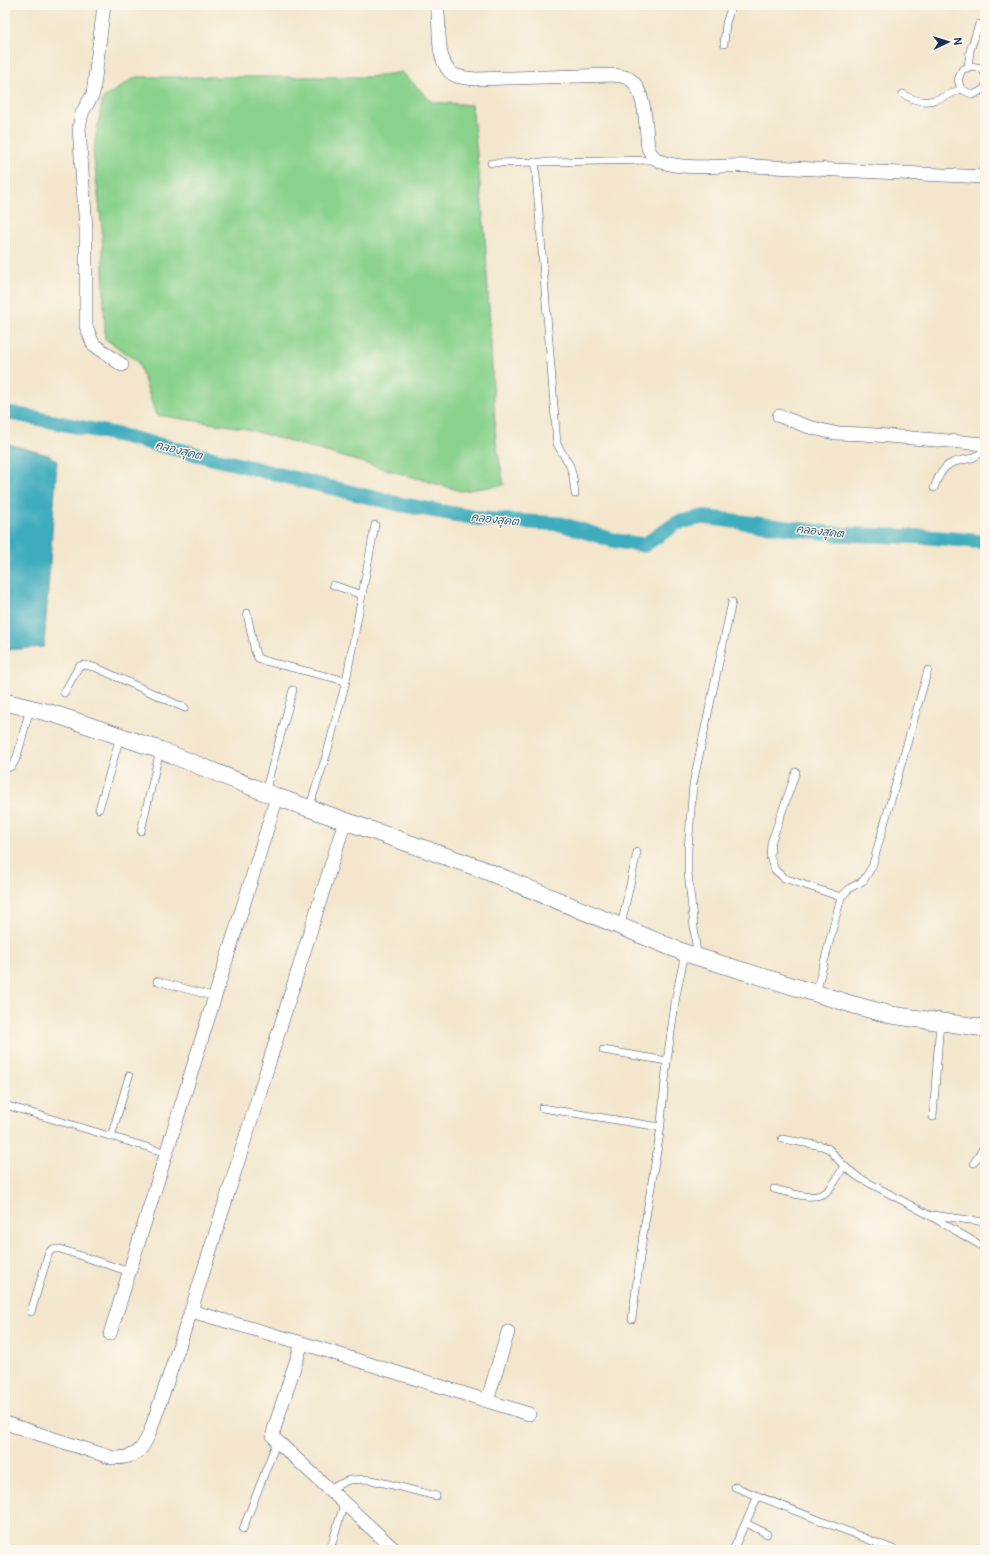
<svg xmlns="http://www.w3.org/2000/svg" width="990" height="1555" viewBox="0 0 990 1555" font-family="Pangolin,'Playpen Sans Thai',sans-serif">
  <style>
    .green { fill: #89d18c; stroke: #528075 }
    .water { fill: #3eacbd; stroke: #2c6e8e }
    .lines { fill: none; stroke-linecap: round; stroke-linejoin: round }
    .canal { stroke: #3eacbd; stroke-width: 15 }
    .service-casing { stroke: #3b4a6e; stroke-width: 8 }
    .minor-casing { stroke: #3b4a6e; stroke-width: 14 }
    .tertiary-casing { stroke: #3b4a6e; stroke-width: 18 }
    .service { stroke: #fff; stroke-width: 7 }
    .minor { stroke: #fff; stroke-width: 13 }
    .tertiary { stroke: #fff; stroke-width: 17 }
    .labels { text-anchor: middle; stroke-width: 3; stroke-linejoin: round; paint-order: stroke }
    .water-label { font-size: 11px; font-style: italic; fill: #275b7f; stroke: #fbf7ec }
  </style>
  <rect width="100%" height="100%" fill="#fbf7ec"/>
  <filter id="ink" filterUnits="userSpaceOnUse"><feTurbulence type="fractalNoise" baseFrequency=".025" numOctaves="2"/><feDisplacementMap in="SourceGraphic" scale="8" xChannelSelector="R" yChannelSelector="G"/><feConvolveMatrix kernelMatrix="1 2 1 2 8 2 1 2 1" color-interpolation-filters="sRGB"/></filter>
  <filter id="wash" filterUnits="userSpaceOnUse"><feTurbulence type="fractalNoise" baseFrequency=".012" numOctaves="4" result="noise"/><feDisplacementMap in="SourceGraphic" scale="16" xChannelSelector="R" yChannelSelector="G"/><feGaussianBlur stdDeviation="0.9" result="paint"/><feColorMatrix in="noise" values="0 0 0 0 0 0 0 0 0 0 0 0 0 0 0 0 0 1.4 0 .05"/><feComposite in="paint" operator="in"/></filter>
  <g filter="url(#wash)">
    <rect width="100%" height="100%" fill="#f3e6cc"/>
    <polygon class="green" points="402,72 432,102 472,105 485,235 496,441 504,485 461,491 243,428 156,415 138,361 105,339 102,228 93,151 103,98 136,77 369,77"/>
    <polygon class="water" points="5,443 48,455 57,461 44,647 5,650"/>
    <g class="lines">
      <polyline class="canal" points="5,412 119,435 398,504 482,519 561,524 616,541 644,545 677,523 702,517 836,534 929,537 985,542"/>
    </g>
  </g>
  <g filter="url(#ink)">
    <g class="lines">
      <defs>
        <g id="service">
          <polyline points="724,44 726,23 732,5"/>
          <polyline points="968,67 970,51 979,24"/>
          <polyline points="985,74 981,68 971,66 962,70 958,80 961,89 973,95 984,89 985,86"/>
          <path d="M 903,94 C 925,108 940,99 961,89"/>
          <polyline points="535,162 557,444 570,466 573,477 575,494"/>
          <polyline points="491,163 656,160"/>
          <path d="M 934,488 C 948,447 967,470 985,449"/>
          <polyline points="333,585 362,595"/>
          <polyline points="247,613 255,652 258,658 265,661 346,681"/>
          <polyline points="64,693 79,666 85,665 97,668 185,708"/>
          <polyline points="5,769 12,766 17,757 30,708"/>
          <polyline points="796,772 771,843 770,857 775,870 784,878 841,897"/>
          <polyline points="265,792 293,690"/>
          <polyline points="309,808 327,753 346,681 375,525"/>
          <polyline points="99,809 120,737"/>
          <polyline points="141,831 160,750"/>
          <polyline points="621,926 637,852"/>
          <polyline points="697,955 688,873 688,849 693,784 732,602"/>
          <polyline points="157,981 216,997"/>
          <polyline points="816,993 841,897 850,888 863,881 872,867 928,670"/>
          <polyline points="603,1050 667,1061"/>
          <polyline points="5,1105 167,1153"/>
          <polyline points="542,1108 660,1127"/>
          <polyline points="933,1117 940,1021"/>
          <polyline points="111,1137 129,1076"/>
          <polyline points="782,1139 822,1146 829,1149 844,1166 858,1177 929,1215 985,1248"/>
          <polyline points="974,1163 985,1145"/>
          <path d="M 774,1189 C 789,1192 813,1202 826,1192 C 834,1186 839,1174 844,1166"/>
          <polyline points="932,1215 985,1222"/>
          <polyline points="31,1312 49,1252 53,1249 60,1249 130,1272"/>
          <polyline points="632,1319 643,1235 660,1133 667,1061 676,996 685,953"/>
          <polyline points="735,1487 895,1550"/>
          <polyline points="329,1489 349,1480 368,1479 436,1496"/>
          <polyline points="746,1523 767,1534"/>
          <polyline points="243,1529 277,1441"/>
          <polyline points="330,1550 344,1504"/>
          <polyline points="733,1550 758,1496"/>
        </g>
        <g id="minor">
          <polyline points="104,5 93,94 82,113 79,128 86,229 86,326 93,344 122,365"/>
          <path d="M 437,5 C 441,26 435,54 449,71 C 455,78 467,78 475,79 L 613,75 C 619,76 626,76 631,80 C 646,92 646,130 648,148 C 651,155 655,160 662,162 C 689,171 723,164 751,166 C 829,169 907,174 985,177"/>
          <polyline points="779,416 809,427 834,433 863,434 985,444"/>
          <polyline points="191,1311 302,1343 529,1414"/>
          <polyline points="110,1334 277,797"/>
          <polyline points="302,1343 274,1429 273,1436 277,1441 395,1550"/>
          <polyline points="487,1401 508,1332"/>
          <path d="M 5,1423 L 113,1458 C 135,1458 142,1452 150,1432 L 191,1311 L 345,821"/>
        </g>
        <polyline id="tertiary" points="5,702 54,714 108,732 160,750 277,797 479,868 685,953 854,1005 891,1015 985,1028"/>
      </defs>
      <use href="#service" class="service-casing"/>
      <use href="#minor" class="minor-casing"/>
      <use href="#tertiary" class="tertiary-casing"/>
      <use href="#service" class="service"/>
      <use href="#minor" class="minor"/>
      <use href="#tertiary" class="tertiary"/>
    </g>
  </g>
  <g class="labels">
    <g class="water-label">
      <text transform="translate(179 450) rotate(14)" y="4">คลองสุคต</text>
      <text transform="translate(495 519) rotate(6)" y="4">คลองสุคต</text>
      <text transform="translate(820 531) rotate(6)" y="4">คลองสุคต</text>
    </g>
  </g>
  <rect width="990" height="1555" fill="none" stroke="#fbf7ec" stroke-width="20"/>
  <g transform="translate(948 42) rotate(86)" stroke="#fbf7ec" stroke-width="3" paint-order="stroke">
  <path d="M0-3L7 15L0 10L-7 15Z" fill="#1b2f5e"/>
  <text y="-6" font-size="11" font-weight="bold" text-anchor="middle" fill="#1b2f5e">N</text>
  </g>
</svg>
